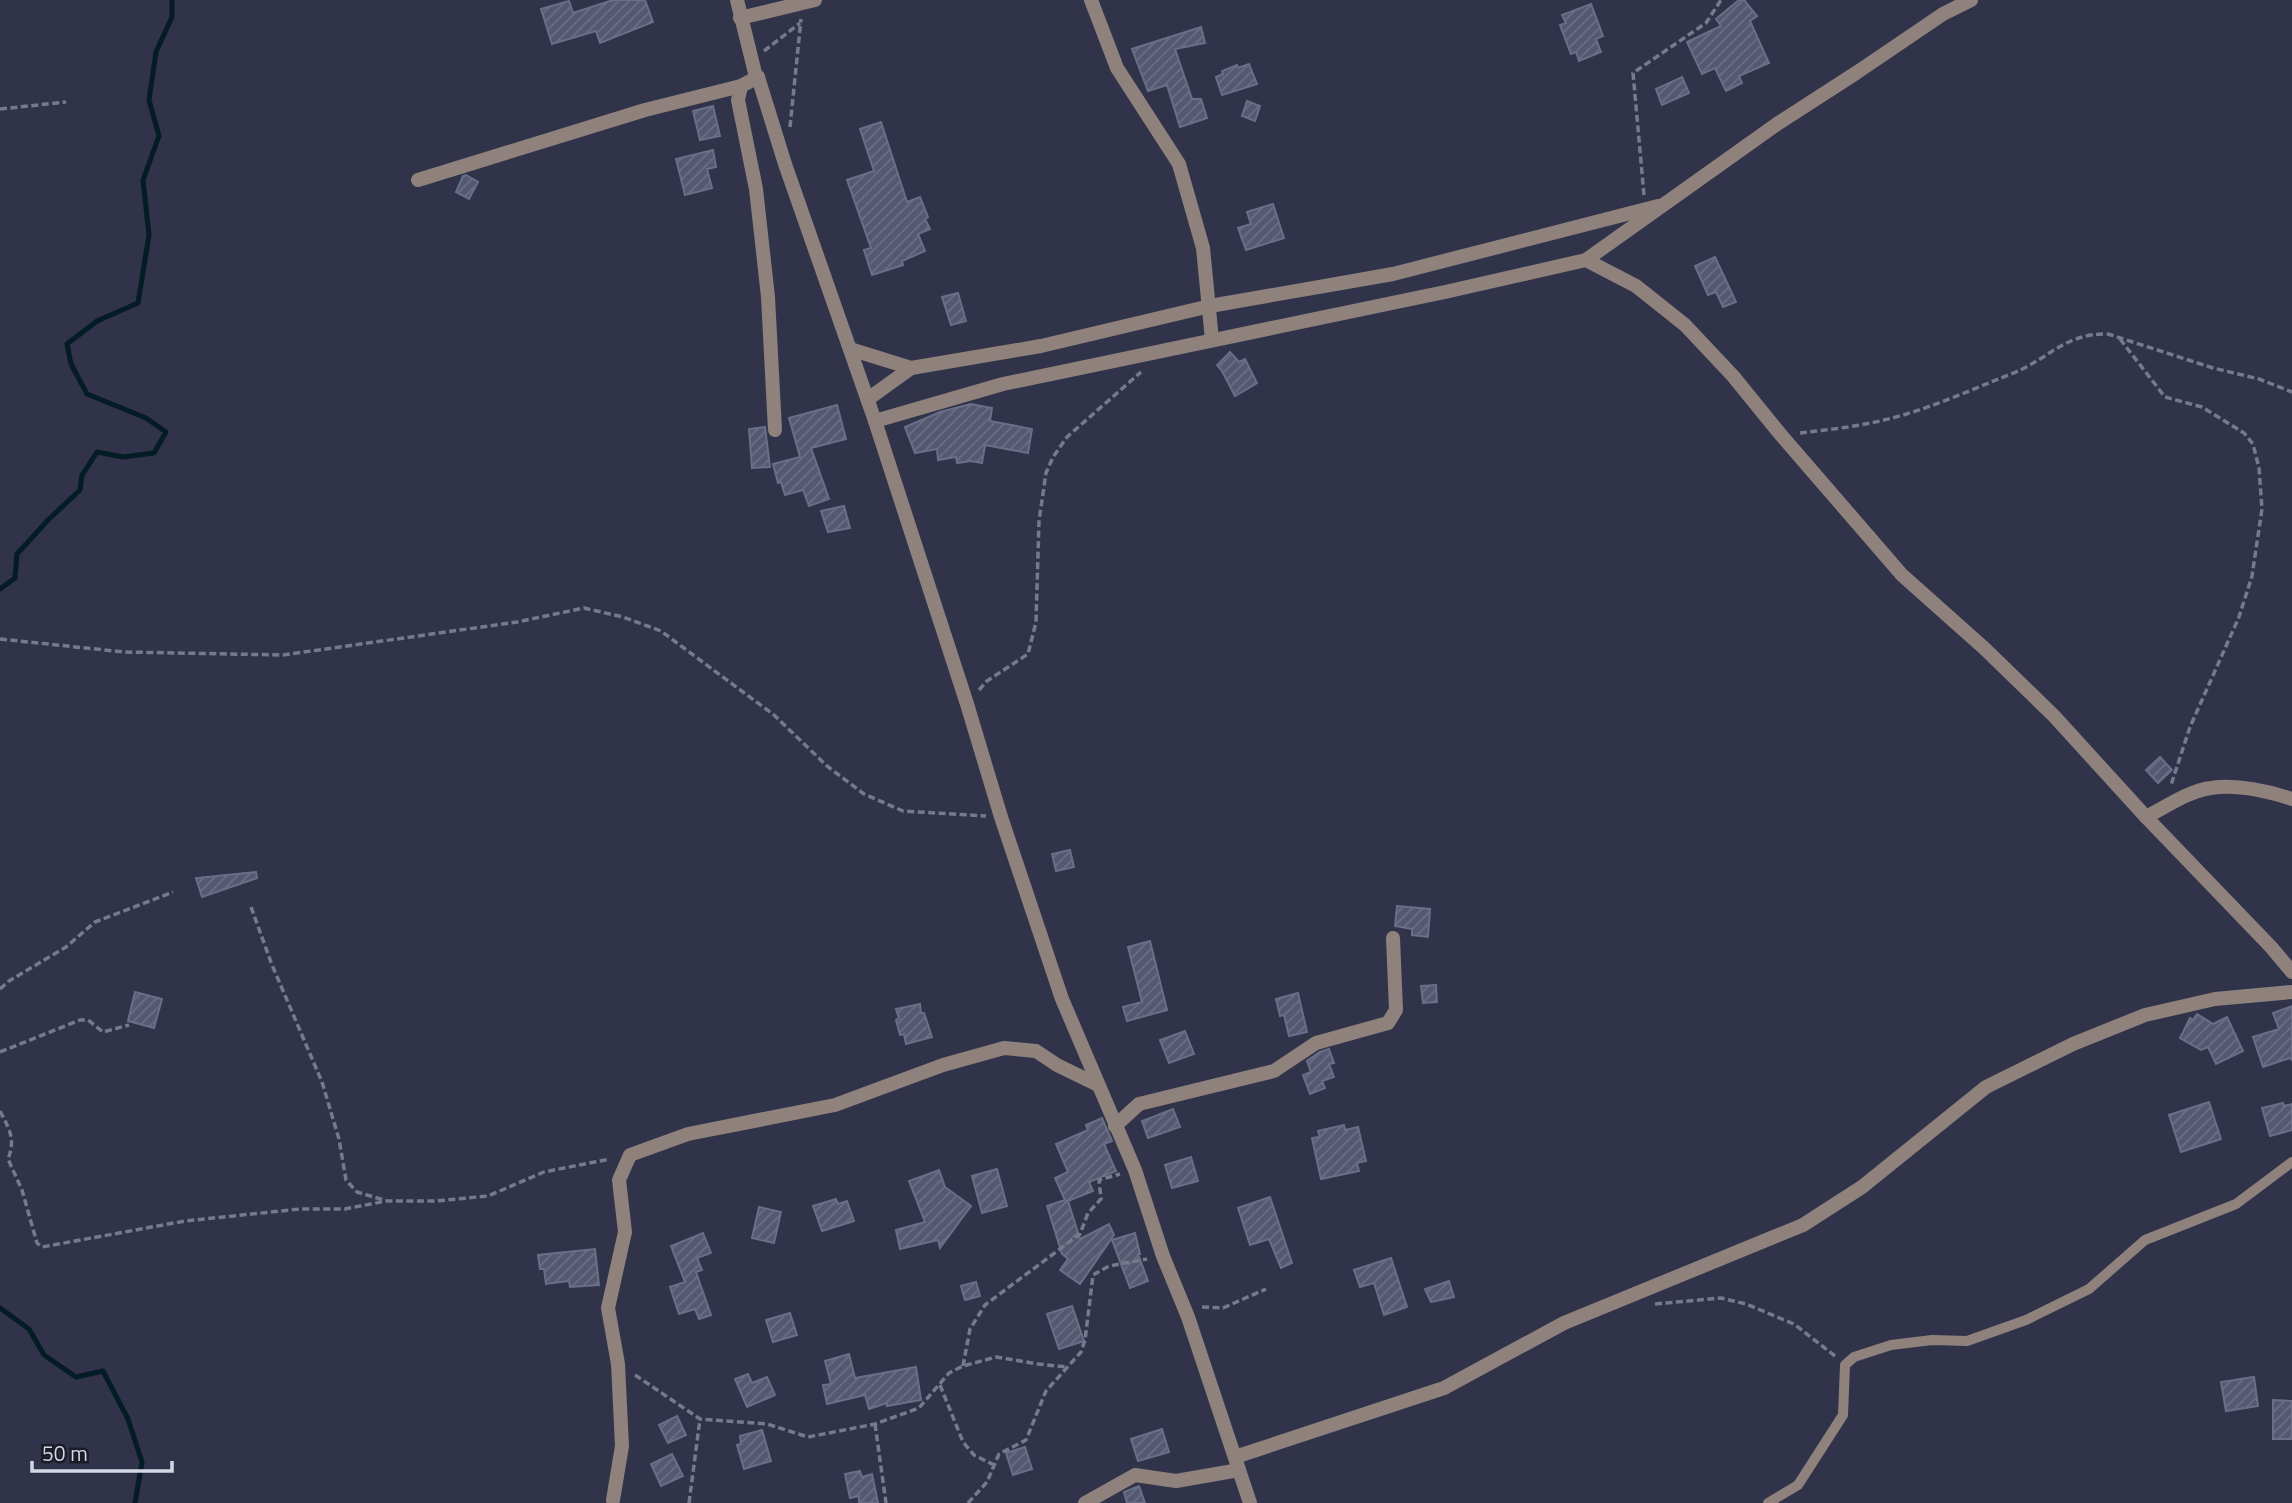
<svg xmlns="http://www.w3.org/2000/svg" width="2292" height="1503" viewBox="0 0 2292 1503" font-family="'Titillium Web',sans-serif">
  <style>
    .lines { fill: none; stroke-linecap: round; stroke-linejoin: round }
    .stream { stroke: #041c25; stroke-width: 5 }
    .building { fill: url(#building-hatch); stroke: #6a6f88; stroke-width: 2 }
    .path { stroke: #777a8c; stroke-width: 3.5; stroke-dasharray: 7 3.5; stroke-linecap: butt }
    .service { stroke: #8f827d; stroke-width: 10 }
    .minor { stroke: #8f827d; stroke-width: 14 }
  </style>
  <defs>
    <pattern id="building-hatch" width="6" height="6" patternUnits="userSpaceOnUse" patternTransform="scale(1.75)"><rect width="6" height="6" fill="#545870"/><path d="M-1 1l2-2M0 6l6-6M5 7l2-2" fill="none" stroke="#6c6f84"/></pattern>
  </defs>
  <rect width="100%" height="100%" fill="#303349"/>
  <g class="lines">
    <g class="stream">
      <polyline points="0,589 15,578 17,554 48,520 80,490 82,475 97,452 123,457 154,453 166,432 146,418 87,394 71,364 67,344 97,321 138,303 149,235 143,180 159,136 149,100 156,52 172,17 172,0"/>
      <polyline points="0,1308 29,1329 44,1355 76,1377 103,1371 128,1419 142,1462 135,1503"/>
    </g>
  </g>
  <g class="building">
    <polygon points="613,0 645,0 653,22 600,43 596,31 552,44 541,9 569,1 573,13"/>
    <polygon points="1739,0 1744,0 1757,16 1750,21 1769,63 1739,76 1742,83 1726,91 1715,68 1702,74 1687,42 1721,26 1716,19"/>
    <polygon points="1591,4 1603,36 1596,39 1601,52 1579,61 1576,52 1571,54 1560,25 1566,23 1562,15"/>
    <polygon points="1201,27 1205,43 1175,49 1192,99 1201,99 1207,118 1180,127 1167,85 1148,91 1132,49"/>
    <polygon points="1249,64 1257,84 1222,95 1216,77 1223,74 1222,71 1237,65 1238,68"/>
    <polygon points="1682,77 1689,93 1662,105 1656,89"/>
    <polygon points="1247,101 1260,106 1255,121 1242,116"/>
    <polygon points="713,106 720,136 700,140 693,111"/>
    <polygon points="881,122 907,202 920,197 928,217 925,219 930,229 918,234 925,251 902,261 903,265 872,275 864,250 871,248 847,180 874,171 860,129"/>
    <polygon points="713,150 716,167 707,169 712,188 685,195 676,159"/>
    <polygon points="466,175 478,182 469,199 456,192 463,176"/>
    <polygon points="1273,204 1284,238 1246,250 1238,228 1251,224 1247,212"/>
    <polygon points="1715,257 1736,302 1723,307 1716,292 1708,295 1695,266"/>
    <polygon points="958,293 966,321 951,325 942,297"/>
    <polygon points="1230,352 1239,362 1245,359 1257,383 1235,396 1222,371 1217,365"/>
    <polygon points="971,404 992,408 990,421 1032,429 1028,453 985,445 982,463 971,461 957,463 956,457 938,460 937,449 915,453 905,427 940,412"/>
    <polygon points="837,405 846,439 811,448 829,499 809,506 803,490 785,495 781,482 778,483 773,464 800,457 789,418"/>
    <polygon points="765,427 770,467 752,468 749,429"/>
    <polygon points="844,506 850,528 828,532 821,511"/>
    <polygon points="2160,757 2172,770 2158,783 2146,770"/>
    <polygon points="1070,850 1074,867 1056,871 1052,854"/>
    <polygon points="256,872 257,878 202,897 196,878"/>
    <polygon points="1397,906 1430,909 1428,937 1412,935 1412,929 1395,926"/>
    <polygon points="1150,941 1167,1010 1127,1021 1123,1007 1142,1002 1128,947"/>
    <polygon points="1436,985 1437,1002 1423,1003 1421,986"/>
    <polygon points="135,992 162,999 154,1028 128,1021"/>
    <polygon points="1298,993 1307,1032 1289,1036 1284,1015 1280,1016 1276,999"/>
    <polygon points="920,1004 921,1013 924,1013 932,1037 906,1044 904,1034 900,1035 896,1020 899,1018 896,1009"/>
    <polygon points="2292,1006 2292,1060 2290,1058 2263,1067 2253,1037 2279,1029 2273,1013"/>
    <polygon points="2197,1014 2213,1024 2227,1017 2243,1051 2216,1064 2208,1047 2201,1050 2180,1038 2190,1018 2193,1020"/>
    <polygon points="1185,1031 1194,1054 1169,1063 1160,1040"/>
    <polygon points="1329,1049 1334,1063 1329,1064 1334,1077 1322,1081 1325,1088 1310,1094 1303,1075 1311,1072 1307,1061 1320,1052"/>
    <polygon points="2209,1102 2221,1139 2181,1152 2169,1115"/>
    <polygon points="2283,1103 2284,1106 2292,1104 2292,1130 2270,1136 2262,1108"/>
    <polygon points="1173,1109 1180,1127 1148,1138 1142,1121"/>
    <polygon points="1102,1118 1112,1141 1104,1144 1116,1171 1089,1182 1093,1191 1068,1201 1080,1239 1109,1224 1114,1235 1080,1284 1060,1270 1068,1259 1062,1254 1047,1206 1065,1200 1055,1178 1068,1172 1056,1144 1088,1130 1086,1125"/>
    <polygon points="1344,1125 1345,1130 1358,1127 1366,1161 1357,1163 1359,1171 1321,1179 1312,1138 1320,1137 1318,1131"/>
    <polygon points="1191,1157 1198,1181 1172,1188 1165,1165"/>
    <polygon points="997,1169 1007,1206 982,1213 972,1176"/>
    <polygon points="939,1170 945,1187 971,1206 940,1248 938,1240 900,1249 896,1230 925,1222 909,1181"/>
    <polygon points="1270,1197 1292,1263 1281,1268 1269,1239 1250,1245 1238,1208"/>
    <polygon points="836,1199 838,1204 847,1201 854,1221 822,1231 813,1206"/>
    <polygon points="759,1207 781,1212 774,1243 752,1238"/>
    <polygon points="703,1233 711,1253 697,1258 702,1270 696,1272 711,1315 699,1319 695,1309 679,1314 670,1287 685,1282 671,1246"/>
    <polygon points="1135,1233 1140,1254 1138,1254 1148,1281 1130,1288 1112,1240"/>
    <polygon points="595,1249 599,1285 570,1287 569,1281 546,1284 544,1269 540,1269 538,1255"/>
    <polygon points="1391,1258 1407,1307 1384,1315 1374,1283 1360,1287 1354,1270"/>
    <polygon points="1449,1281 1454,1297 1431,1302 1425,1289"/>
    <polygon points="976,1282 980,1296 965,1300 961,1286"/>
    <polygon points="1072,1306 1084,1341 1059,1349 1047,1314"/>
    <polygon points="790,1313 797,1335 773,1342 766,1320"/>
    <polygon points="849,1354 855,1378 916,1367 921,1400 887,1406 887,1403 869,1409 865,1395 827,1404 823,1385 831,1384 825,1361"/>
    <polygon points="748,1374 752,1383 767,1377 775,1395 747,1407 735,1379"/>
    <polygon points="2254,1377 2258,1406 2226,1411 2221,1382"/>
    <polygon points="2273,1400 2292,1401 2292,1439 2273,1439"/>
    <polygon points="677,1416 686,1435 668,1443 659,1425"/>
    <polygon points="1162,1429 1169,1452 1138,1461 1131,1439"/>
    <polygon points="762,1430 771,1461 744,1469 737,1445 741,1444 740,1436"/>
    <polygon points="1025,1447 1032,1469 1013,1475 1006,1453"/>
    <polygon points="672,1454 683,1476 661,1486 651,1464"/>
    <polygon points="860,1471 862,1477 872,1474 878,1503 859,1503 859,1496 850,1498 845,1474"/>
    <polygon points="1139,1486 1145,1503 1127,1503 1124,1492"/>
  </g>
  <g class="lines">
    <g class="path">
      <polyline points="764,51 800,23"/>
      <polyline points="0,109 66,102"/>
      <polyline points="790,127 801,19"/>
      <polyline points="1644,195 1633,73 1706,23 1721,0"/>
      <polyline points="2120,339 2165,397 2202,407 2244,433 2253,444 2259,468 2262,509 2252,576 2239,617 2190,727 2171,785"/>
      <path d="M 1800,433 C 1826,430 1854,427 1880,421 C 1925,411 1968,391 2011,374 C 2048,360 2064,333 2108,334 L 2213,368 L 2259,379 L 2292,392"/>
      <polyline points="0,639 124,652 283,655 517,622 584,608 623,617 661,631 774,715 827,766 864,794 903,811 986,816"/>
      <polyline points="979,690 987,681 1028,654 1036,622 1039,521 1046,473 1053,457 1067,437 1141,372"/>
      <polyline points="251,907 272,965 322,1082 339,1139 346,1180 357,1192 384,1200"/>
      <polyline points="0,989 9,981 66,947 95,922 173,892"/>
      <polyline points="0,1052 80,1020 88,1020 103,1032 129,1025"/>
      <path d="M 0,1111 C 9,1129 16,1138 8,1159 L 22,1190 L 37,1243 L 42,1247 L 185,1221 L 300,1209 L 345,1209 L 386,1201 L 436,1201 L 488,1196 L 544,1172 L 610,1159"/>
      <polyline points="1655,1304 1721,1298 1746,1304 1794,1324 1835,1356"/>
      <polyline points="1202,1307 1223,1308 1266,1289"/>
      <polyline points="963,1366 970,1329 985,1305 1080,1234 1088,1213 1101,1199 1099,1180 1120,1174"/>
      <polyline points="635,1375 700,1419 767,1424 808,1437 875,1424 919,1408 949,1373 963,1366 996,1357 1038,1364 1066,1367"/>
      <polyline points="940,1385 963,1442 974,1455 994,1465"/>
      <polyline points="875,1424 886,1503"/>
      <polyline points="689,1503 700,1419"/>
      <polyline points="968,1503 987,1482 999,1454 1026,1440 1046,1391 1081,1352 1085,1340 1093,1275 1109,1266 1147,1259"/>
    </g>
    <polyline class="service" points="1768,1503 1798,1485 1843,1415 1845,1365 1854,1357 1891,1345 1932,1340 1967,1341 2026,1320 2089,1289 2145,1240 2236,1204 2292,1162"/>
    <g class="minor">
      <polyline points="737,0 756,77 758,77 785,164 875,421 967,704 1001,817 1062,999 1135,1170 1163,1256 1188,1317 1250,1503"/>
      <polyline points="1091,0 1117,68 1179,164 1203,248 1212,340"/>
      <polyline points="740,18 815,0"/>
      <polyline points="758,77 741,86 738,100 756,189 768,297 775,430"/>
      <polyline points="418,180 645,110 741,86"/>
      <polyline points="1586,260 1636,286 1685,325 1733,376 1781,435 1902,575 1984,648 2054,716 2146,817 2271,947 2292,972"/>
      <polyline points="850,349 911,368 1041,346 1210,306 1393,274 1658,206"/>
      <polyline points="868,399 911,368"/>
      <polyline points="875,421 1003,384 1445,292 1586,260 1777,124 1856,73 1943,14 1971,0"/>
      <path d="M 2146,817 C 2166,807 2188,791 2211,788 C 2237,784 2267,791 2292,799"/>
      <polyline points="1115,1126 1139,1104 1274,1071 1316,1043 1388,1023 1396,1010 1393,938"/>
      <polyline points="1235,1457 1444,1388 1564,1323 1803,1225 1862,1187 1986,1087 2073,1044 2145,1015 2215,999 2292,992"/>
      <polyline points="613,1500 622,1446 618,1364 608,1308 625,1232 619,1180 630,1155 688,1134 835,1105 943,1065 1004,1048 1036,1051 1057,1065 1098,1085"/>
      <polyline points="1085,1503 1135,1475 1176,1481 1239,1470"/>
    </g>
  </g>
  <path d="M32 1461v10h140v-10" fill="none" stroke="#d4d7e5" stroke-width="3.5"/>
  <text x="42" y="1461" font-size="21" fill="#d4d7e5" stroke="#1a1c26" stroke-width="5" paint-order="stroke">50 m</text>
</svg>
